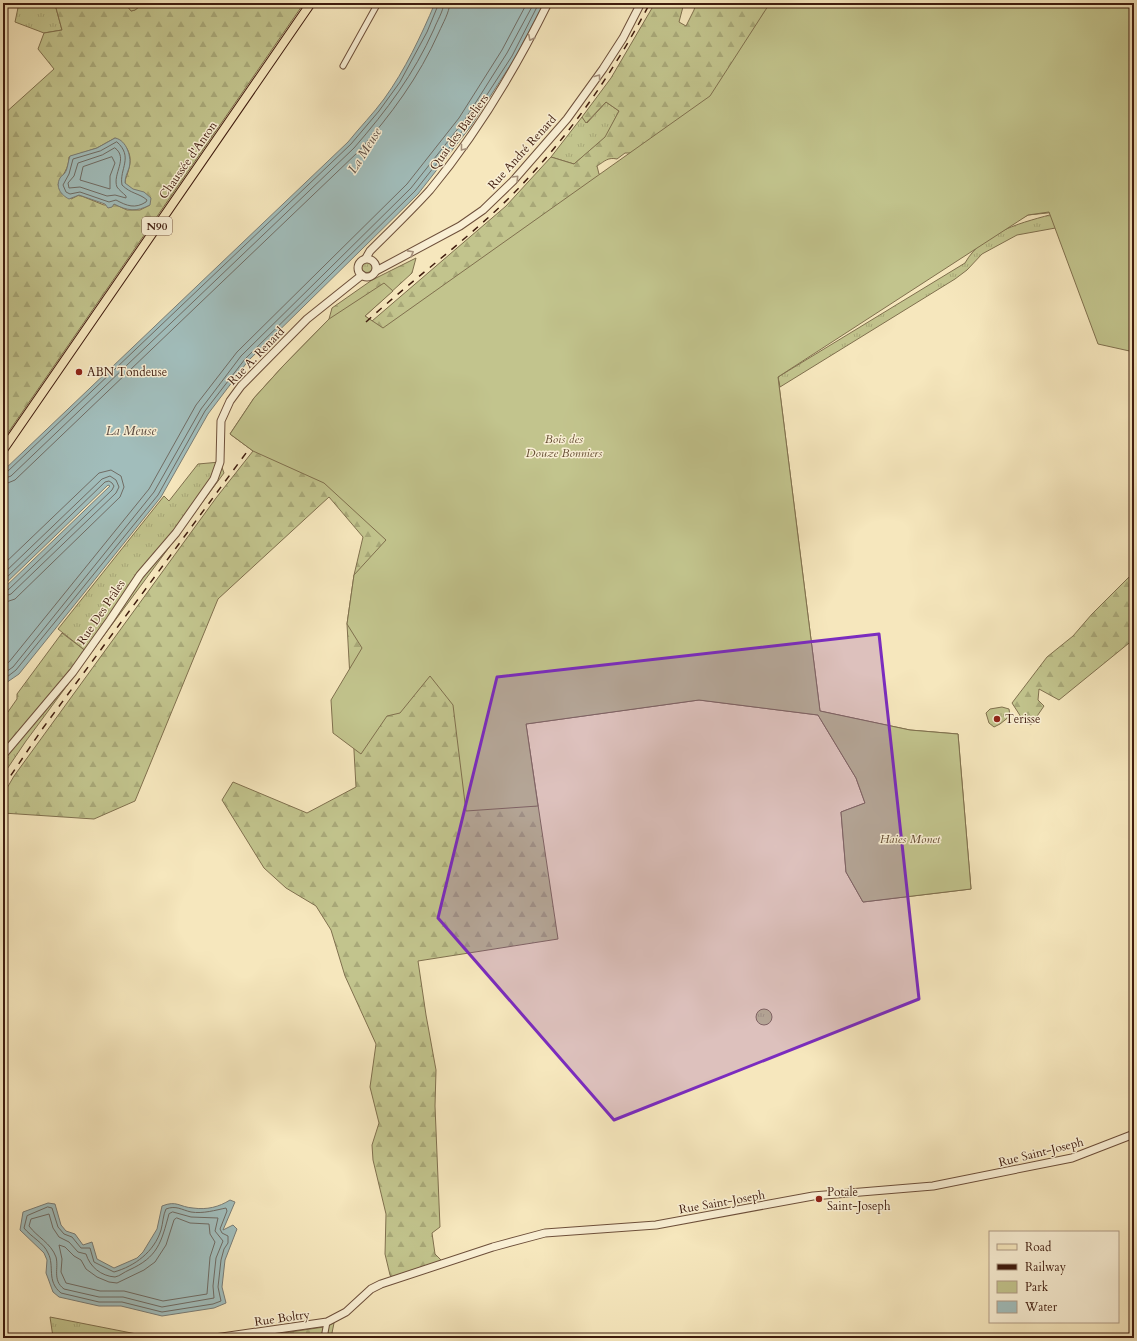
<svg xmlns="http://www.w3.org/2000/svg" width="1137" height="1341" viewBox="0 0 1137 1341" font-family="Cardo,serif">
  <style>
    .grass { fill: url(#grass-tufts); stroke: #80704e }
    .forest { fill: url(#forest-firs); stroke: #80704e; fill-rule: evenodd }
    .cemetery { fill: url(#cemetery-stones); stroke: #80704e }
    .green { fill: #c2c48d; stroke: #80704e }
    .water { fill: #a1bdbb; stroke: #7a7d76 }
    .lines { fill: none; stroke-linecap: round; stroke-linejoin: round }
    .shore { stroke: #706c64; stroke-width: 1 }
    .minor-casing { stroke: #6d4f3a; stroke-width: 7 }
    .tertiary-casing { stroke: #6d4f3a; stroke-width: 9 }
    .primary-casing { stroke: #3f1c0e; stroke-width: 10 }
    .minor { stroke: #f9efd4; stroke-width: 5 }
    .tertiary { stroke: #f9efd4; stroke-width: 7 }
    .primary { stroke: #f6e7bd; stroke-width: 8 }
    .rail { stroke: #3f1c0e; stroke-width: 1.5; stroke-dasharray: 7 7; stroke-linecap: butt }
    .oneway { stroke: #a5907b }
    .marked { fill: #7b2cbf; fill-opacity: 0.2; stroke: #7b2cbf; stroke-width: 3; stroke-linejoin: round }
    .poi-dot { fill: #8f2418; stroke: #f9efd4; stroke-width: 1.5 }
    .labels { text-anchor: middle; stroke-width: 3; stroke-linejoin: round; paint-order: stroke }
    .shield { fill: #f9efd4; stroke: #775b49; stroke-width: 1 }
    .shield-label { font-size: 11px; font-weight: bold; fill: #3f1c0e }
    .street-label { font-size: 12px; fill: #3f1c0e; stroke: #f9efd4 }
    .poi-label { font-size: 12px; fill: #3f1c0e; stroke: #f9efd4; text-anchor: start }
    .park-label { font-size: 12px; font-style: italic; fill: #664e34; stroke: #f9efd4 }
    .water-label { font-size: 13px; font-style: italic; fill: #5c4c42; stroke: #f9efd4 }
  </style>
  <defs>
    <pattern id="grass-tufts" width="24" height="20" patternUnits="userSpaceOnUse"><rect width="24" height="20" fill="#c2c48d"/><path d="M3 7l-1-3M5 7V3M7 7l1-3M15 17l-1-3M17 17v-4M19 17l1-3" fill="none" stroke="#a8a878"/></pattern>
    <pattern id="forest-firs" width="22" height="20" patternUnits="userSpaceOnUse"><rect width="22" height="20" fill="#c2c48d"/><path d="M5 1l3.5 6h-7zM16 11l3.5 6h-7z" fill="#a8a878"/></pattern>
    <pattern id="cemetery-stones" width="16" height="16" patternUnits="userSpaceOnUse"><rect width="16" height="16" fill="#c2c48d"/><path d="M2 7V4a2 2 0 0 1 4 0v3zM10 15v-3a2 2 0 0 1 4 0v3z" fill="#a8a878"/></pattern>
  </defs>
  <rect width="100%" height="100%" fill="#f6e7bd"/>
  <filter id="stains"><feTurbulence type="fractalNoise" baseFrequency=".005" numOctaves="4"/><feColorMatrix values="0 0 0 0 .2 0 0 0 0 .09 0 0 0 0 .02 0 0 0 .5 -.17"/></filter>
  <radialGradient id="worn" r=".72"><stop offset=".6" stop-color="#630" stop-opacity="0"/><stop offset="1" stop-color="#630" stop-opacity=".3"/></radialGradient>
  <g class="grass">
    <polygon points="19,3 58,3 56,8 62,30 44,33 15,22"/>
    <polygon points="606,102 619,111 606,137 574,164 551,157 582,117 587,123"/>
    <path d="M 1057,213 L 1061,227 L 1017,235 L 982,254 L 967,270 L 955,279 L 780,387 L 778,377 L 965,263 C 983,231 1024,222 1057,213 Z"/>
    <circle cx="367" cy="267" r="5.5"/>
    <polygon points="220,462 224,473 26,741 3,775 3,764 8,758 5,752 87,652 58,629 164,496 169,501 198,464"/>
    <polygon points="1002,707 1009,709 1010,716 1000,724 994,727 989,723 986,713 990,709"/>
    <circle cx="764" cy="1017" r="8"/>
    <polygon points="50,1317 157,1338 53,1337"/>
    <polygon points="334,1323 331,1338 326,1338 328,1325"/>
  </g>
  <g class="forest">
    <path d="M 58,3 L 125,3 L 131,11 L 135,10 L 144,3 L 304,3 L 3,440 L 3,115 L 54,69 L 38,49 L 44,33 L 62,30 L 56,8 ZM 115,138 C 126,144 133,154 129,168 C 128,174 125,177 125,184 L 150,205 L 140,210 L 127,210 L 114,204 L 104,205 L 79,195 L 71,199 L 58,185 C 62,175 69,169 69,157 L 97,148 Z"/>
    <path d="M 655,3 L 684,3 L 679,22 L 686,26 L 694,10 L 696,3 L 1134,3 L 1057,212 L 1028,215 L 936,263 L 778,377 L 820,711 L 910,730 L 958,734 L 971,889 L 863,902 L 846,872 L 841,812 L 865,803 L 856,778 L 818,715 L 699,700 L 526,724 L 558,939 L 418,961 L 426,1015 L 436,1070 L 435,1106 L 440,1227 L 432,1233 L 435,1254 L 444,1263 L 393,1280 L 390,1275 L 385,1254 L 386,1214 L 373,1160 L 372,1145 L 379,1123 L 370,1087 L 376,1044 L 345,976 L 331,930 L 316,906 L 286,888 L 264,868 L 222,800 L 233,782 L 307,813 L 356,787 L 347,624 L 354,575 L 363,537 L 329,497 L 218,599 L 135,801 L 94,819 L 3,813 L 3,795 L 14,776 L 216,498 L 253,451 L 230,434 L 254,398 L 283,366 L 329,319 L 332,308 L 372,280 L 416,258 L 412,273 L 365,316 L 372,321 L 506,206 L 551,157 L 574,164 L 605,137 L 619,111 L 606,102 L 586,123 L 582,117 L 611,78 ZM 625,153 L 630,153 L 603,176 L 599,174 L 597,166 C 605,161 608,157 617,159 Z"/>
    <polygon points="1134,572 1134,639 1059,700 1039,689 1038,700 1044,706 1031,725 1021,717 1012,703 1047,657 1073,636 1092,614"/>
    <polygon points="62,633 87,652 5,752 8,758 3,763 3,719 17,699 17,694"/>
  </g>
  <polygon class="cemetery" points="324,1327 322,1338 249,1338"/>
  <g class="green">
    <polygon points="125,3 144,3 135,10 131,11"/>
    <polygon points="770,3 1134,3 1134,352 1098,344 1049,212 1028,215 778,377 820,711 910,730 958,734 971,889 863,902 846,872 841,812 865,803 856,778 818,715 699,700 526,724 538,806 466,811 453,705 430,676 400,713 387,716 361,754 333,733 331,700 362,648 347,624 354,575 386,540 324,483 253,451 230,434 254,398 283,366 329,319 384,283 393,291 365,316 383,328 710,96"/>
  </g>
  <g class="water">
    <path d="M 435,3 L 544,3 L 515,58 L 471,126 L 418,194 L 248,361 L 208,414 L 161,497 L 19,674 L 3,685 L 3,589 L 110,486 L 108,485 L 3,586 L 3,471 L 348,142 C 360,127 373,114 384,99 C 405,70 421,36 435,3 Z"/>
    <path d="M 115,138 C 127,140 132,158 129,168 C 127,174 125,177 125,183 L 133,189 L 144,192 L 151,198 L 150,205 C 136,212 128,211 114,204 L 112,207 L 108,208 L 105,204 L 79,195 L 69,199 C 61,195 55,187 60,178 C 61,176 65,174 66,171 C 68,167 68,161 70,156 L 97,148 Z"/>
    <path d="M 230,1200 L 235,1202 L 223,1230 L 233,1225 L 237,1229 L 225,1260 L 222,1287 L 226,1303 L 214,1308 L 162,1316 L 121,1306 L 99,1306 L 59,1297 L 53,1292 L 49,1281 L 46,1273 L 47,1260 L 44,1253 L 20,1230 L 23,1212 L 48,1203 L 55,1204 L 61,1225 L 66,1231 L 75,1234 L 83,1245 L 92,1242 L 97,1259 L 114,1268 L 137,1258 L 143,1252 L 157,1229 L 162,1206 C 177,1200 179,1207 193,1208 C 207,1210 219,1207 230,1200 Z"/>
  </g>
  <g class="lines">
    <g class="shore">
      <path d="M 117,142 C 134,157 119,169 122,185 C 131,194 139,193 147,200 L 146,202 C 135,209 127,206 116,200 L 109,202 L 80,192 L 70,194 L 66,192 L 63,185 L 69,174 L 73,159 L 100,151 Z"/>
      <path d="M 115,148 C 129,158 112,174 117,187 C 119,190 123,193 126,196 L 126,198 L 115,195 L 107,196 L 80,187 L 69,188 L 68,183 L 74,176 L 78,163 L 102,155 Z"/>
      <polygon points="112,157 115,163 110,176 110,189 80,180 83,167"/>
      <polyline points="3,473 7,472 351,144 379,111 400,82 427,32 439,3"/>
      <path d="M 3,479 L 11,476 L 354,148 C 387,110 414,74 434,29 C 437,21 443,12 444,3"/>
      <path d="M 3,485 L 15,480 L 358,152 C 391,115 419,77 439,32 C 443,23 449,13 450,3"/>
      <polyline points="3,565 99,473 111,470 121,476 124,487 120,497 15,599 3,603"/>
      <polyline points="3,574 102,479 110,476 116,480 119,487 116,493 11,594 3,597"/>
      <polyline points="3,581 105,482 109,481 112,483 114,486 112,490 7,591 3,592"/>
      <polyline points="3,666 9,662 149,489 196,405 237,352 407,184 459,118 502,50 527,3"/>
      <polyline points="3,674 13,667 154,492 201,409 241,356 411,188 464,121 507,53 534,3"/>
      <polyline points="3,680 16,670 158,495 205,411 245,359 415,191 468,124 512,56 539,3"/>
      <path d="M 48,1207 L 52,1208 L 58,1227 L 64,1234 L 72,1237 L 81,1248 L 90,1248 L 94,1262 L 114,1272 C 135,1266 154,1252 161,1230 C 163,1223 163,1215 166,1209 C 176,1205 182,1210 191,1212 C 203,1214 216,1210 226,1208 L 227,1211 L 220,1229 L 222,1233 L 228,1236 L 228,1243 L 224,1249 L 221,1260 L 218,1287 L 221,1301 L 213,1304 L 162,1312 L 122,1302 L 99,1302 L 61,1293 C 46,1281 55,1266 48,1253 C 44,1243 31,1237 24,1228 L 27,1216 Z"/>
      <path d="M 173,1212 L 191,1217 L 218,1218 L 215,1231 L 223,1241 L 216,1258 L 213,1286 L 214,1298 L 162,1307 L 123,1297 L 99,1297 L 64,1289 C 52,1280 59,1268 56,1257 C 51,1243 37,1237 29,1226 L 31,1219 L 49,1214 L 53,1228 L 59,1237 L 69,1242 L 78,1252 L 86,1254 C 90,1267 101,1276 115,1277 C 120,1276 124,1272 129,1270 C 158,1257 161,1243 169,1214 Z"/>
      <polygon points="177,1218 190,1223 209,1224 210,1234 215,1242 210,1257 207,1294 163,1301 124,1291 100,1291 66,1283 61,1272 62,1259 59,1245 65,1247 74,1256 81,1260 86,1269 97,1277 109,1282 117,1283 144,1270 155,1262 166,1245 174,1220"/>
    </g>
    <defs>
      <g id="minor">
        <polyline points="343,66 378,3"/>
        <polyline points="324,1338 327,1322"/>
      </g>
      <g id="tertiary">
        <path d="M 366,258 L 370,251 C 390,231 411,211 430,190 C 478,132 515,70 548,3"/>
        <circle cx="367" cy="268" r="9"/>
        <polyline points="376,271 460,226 483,210 513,181 567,119 603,69 623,38 641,3"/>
        <polyline points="3,755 73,672 110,620 140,575 176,533 214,479 220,462 221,421 230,401 241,386 307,319 362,275"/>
        <polyline points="215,1338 327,1322 346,1312 371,1289 381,1284 493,1247 545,1233 656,1225 813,1196 933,1186 1072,1158 1134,1134"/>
      </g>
      <polyline id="primary" points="3,450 311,3"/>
    </defs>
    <use href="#minor" class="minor-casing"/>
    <use href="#tertiary" class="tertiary-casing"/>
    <use href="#primary" class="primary-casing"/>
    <use href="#minor" class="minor"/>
    <use href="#tertiary" class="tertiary"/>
    <use href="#primary" class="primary"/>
    <g class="rail">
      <path d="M 366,322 C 412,280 463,243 508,199 C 566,141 612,75 650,3"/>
      <polyline points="3,787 43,728 249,449"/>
    </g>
  </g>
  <defs><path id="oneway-chevron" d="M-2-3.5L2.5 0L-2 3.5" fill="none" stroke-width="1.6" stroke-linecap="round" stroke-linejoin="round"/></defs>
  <g class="oneway">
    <use href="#oneway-chevron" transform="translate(531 38) rotate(117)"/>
    <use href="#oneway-chevron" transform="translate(598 77) rotate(-54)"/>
    <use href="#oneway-chevron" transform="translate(463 148) rotate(128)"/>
    <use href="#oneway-chevron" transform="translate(516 178) rotate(-46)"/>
    <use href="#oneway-chevron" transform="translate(411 253) rotate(-29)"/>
  </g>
  <path class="marked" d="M 879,634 L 919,999 L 614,1120 L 438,918 L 497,677 Z"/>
  <g class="poi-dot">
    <circle cx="79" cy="372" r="4"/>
    <circle cx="997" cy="719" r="4"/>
    <circle cx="819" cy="1199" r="4"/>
  </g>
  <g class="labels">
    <rect class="shield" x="142" y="217" width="30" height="18" rx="3"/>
    <g class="shield-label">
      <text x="157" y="230">N90</text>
    </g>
    <g class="street-label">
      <text transform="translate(459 132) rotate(-54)" y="4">Quai des Bateliers</text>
      <text transform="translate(522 152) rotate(-48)" y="4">Rue André Renard</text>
      <text transform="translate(188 160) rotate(-55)" y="4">Chaussée d'Anton</text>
      <text transform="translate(256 356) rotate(-46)" y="4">Rue A. Renard</text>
      <text transform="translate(101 612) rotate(-56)" y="4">Rue Des Prâles</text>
      <text transform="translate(1041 1152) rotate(-14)" y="4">Rue Saint-Joseph</text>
      <text transform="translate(722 1202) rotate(-10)" y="4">Rue Saint-Joseph</text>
      <text transform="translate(282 1318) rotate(-8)" y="4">Rue Boltry</text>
    </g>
    <g class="poi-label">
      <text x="87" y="376">ABN Tondeuse</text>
      <text x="1005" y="723">Terisse</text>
      <text x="827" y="1196">Potale<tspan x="827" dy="14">Saint-Joseph</tspan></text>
    </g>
    <g class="park-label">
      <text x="564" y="443">Bois des<tspan x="564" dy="14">Douze Bonniers</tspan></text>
      <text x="910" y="843">Haies Monet</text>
    </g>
    <g class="water-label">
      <text transform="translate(364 150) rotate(-58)" y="5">La Meuse</text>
      <text x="131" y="435">La Meuse</text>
    </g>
  </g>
  <rect width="1137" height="1341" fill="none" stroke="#f6e7bd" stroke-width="16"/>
  <rect x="4" y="4" width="1129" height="1333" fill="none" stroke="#3f1c0e" stroke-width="2"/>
  <rect x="8" y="8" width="1121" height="1325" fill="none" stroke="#3f1c0e"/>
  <rect x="989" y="1231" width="130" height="92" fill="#f9efd4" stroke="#af9b85"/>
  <rect x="997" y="1244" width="20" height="6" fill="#f6e7bd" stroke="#af9b85"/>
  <text x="1025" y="1251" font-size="12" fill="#3f1c0e">Road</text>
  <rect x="997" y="1264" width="20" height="6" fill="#3f1c0e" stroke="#af9b85"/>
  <text x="1025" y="1271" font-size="12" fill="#3f1c0e">Railway</text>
  <rect x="997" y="1281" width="20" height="12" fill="#c2c48d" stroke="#af9b85"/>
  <text x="1025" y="1291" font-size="12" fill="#3f1c0e">Park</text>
  <rect x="997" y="1301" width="20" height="12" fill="#a1bdbb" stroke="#af9b85"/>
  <text x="1025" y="1311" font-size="12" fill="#3f1c0e">Water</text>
  <rect width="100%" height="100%" filter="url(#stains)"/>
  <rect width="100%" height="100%" fill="url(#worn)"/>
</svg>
